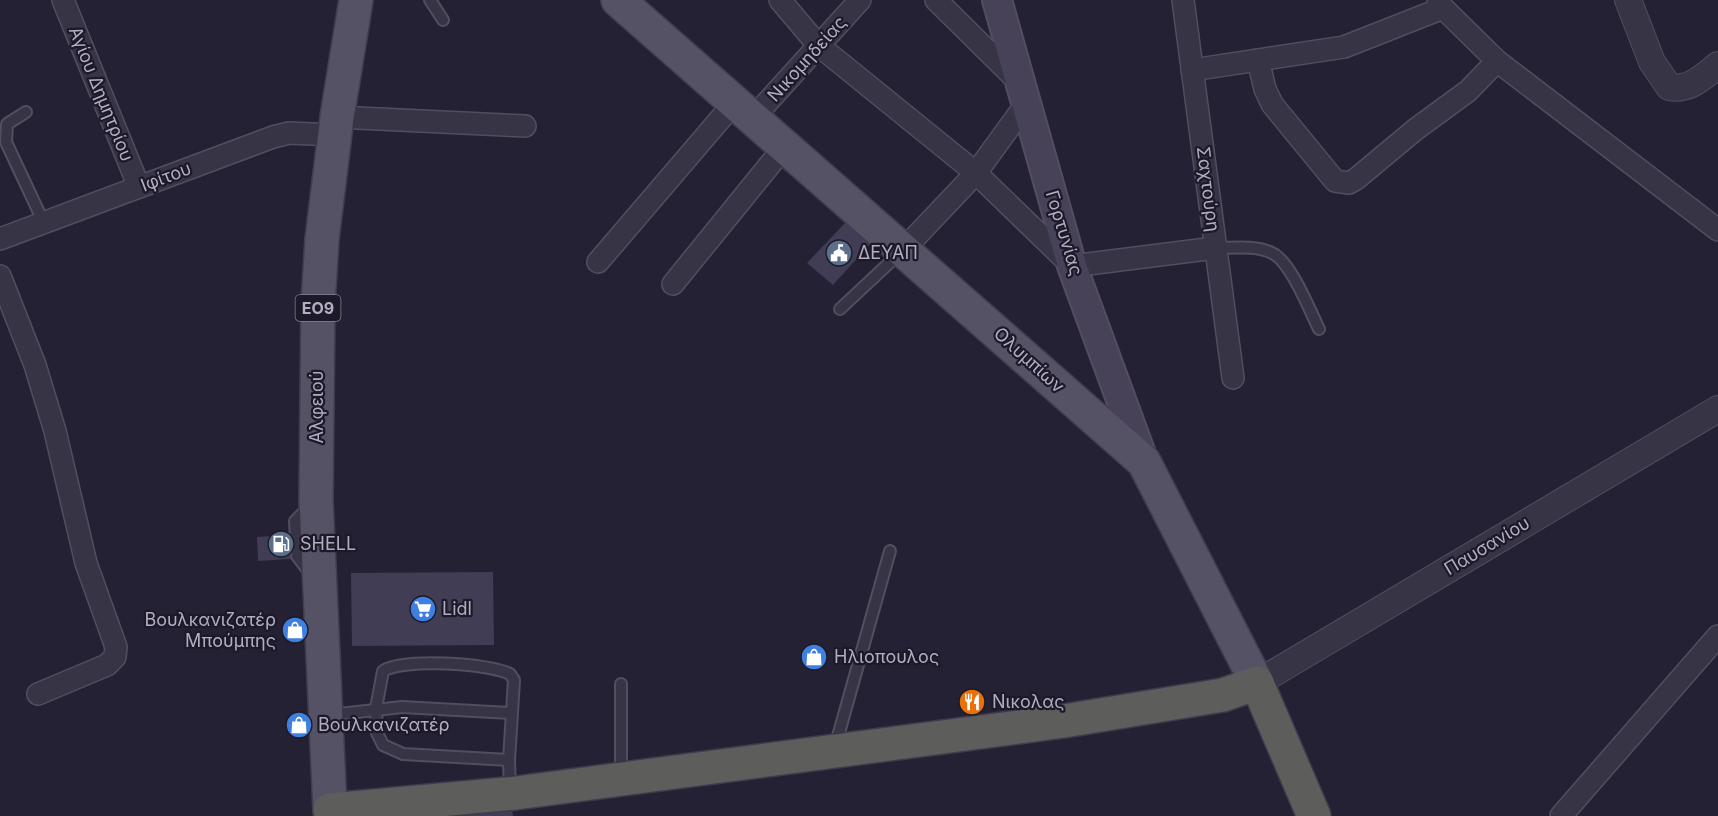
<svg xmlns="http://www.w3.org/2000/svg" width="1718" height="816" viewBox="0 0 1718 816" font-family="Inter,sans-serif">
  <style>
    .building { fill: #413d55 }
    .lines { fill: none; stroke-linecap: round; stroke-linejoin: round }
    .service-casing { stroke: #524e60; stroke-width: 14 }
    .minor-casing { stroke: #524e60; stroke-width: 24 }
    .tertiary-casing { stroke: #524e60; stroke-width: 28 }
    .secondary-casing { stroke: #524e60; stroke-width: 32 }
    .primary-casing { stroke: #413d4f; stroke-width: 36 }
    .trunk-casing { stroke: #3f3b4d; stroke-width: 36 }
    .service { stroke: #373445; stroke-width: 10 }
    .minor { stroke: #373445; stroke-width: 21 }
    .tertiary { stroke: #373445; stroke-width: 26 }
    .secondary { stroke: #474258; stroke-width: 28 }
    .primary { stroke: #555265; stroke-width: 33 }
    .trunk { stroke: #5d5e5b; stroke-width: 33 }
    .labels { text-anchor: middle; stroke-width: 4.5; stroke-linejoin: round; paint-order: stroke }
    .shield { fill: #1d1929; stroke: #858194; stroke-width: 1.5 }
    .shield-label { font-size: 16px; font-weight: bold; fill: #b2aec2 }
    .street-label { font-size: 18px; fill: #b2aec2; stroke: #1d1929 }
    .poi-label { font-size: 18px; fill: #b2aec2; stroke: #1d1929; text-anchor: start }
  </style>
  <rect width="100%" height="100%" fill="#242134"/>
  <g class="building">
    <polygon points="847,221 871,243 833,285 807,263"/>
    <polygon points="303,534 304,558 258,561 257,537"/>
    <polygon points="493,572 494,645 352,646 351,573"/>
    <polygon points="511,804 513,816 430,816"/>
  </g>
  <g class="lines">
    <defs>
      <g id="service">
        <polyline points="430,0 443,20"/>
        <polyline points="26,112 7,124 6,142 43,221"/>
        <path d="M 1215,248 C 1233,248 1256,245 1272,253 C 1291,262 1309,309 1319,329"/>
        <polyline points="840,309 901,252"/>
        <polyline points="310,506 295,521 297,556 310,573"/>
        <polyline points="330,715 402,707 512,713"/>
        <polyline points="835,747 890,551"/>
        <path d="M 509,760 L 403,754 L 383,745 L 377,733 L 376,708 L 383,671 C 403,658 488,663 510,674 L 514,680 L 509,760 L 510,792"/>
        <polyline points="621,776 621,684"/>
      </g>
      <g id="minor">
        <polyline points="63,0 139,187"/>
        <polyline points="780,0 818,45 976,173 1072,266 1215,248"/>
        <polyline points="936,0 1019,82"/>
        <polyline points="1183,0 1233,378"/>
        <polyline points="1438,0 1443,8 1497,61 1718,230"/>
        <polyline points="1258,60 1265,89 1272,104 1335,181 1349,183 1356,179 1416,129 1468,91 1497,61"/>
        <polyline points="1192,70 1344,47 1443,8"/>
        <polyline points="337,117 525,126"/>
        <polyline points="753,118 860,0"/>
        <polyline points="0,239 273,137 289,133 335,135"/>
        <polyline points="904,249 976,173 1026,104"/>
        <polyline points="598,262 734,103"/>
        <polyline points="0,276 35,365 55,431 86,563 116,647 115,657 107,665 38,694"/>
        <polyline points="673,284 785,146"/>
        <polyline points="1561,816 1718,636"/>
      </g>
      <g id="tertiary">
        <path d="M 1628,0 L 1652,62 L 1669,87 C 1689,91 1703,77 1718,65"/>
        <polyline points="1257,683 1718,409"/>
      </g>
      <polyline id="secondary" points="997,0 1072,266 1144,462"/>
      <g id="primary">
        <polyline points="618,0 1144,462 1257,683"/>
        <polyline points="330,810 316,500 318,304 322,239 337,117 356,0"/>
      </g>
      <polyline id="trunk" points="331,816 330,810 516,793 1064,721 1223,695 1257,683 1314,816"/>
    </defs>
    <use href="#service" class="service-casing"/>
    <use href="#minor" class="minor-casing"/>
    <use href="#tertiary" class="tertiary-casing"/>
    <use href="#secondary" class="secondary-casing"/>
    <use href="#primary" class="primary-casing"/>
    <use href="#trunk" class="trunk-casing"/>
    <use href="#service" class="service"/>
    <use href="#minor" class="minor"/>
    <use href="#tertiary" class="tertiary"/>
    <use href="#secondary" class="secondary"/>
    <use href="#primary" class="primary"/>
    <use href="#trunk" class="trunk"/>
  </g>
  <defs>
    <symbol id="civic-disc" viewBox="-11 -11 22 22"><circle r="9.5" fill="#5c6f8a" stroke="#1d1929"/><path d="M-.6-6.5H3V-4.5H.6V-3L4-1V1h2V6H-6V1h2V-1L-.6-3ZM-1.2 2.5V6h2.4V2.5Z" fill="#fff"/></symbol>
    <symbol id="fuel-disc" viewBox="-11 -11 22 22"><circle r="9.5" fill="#5c6f8a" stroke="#1d1929"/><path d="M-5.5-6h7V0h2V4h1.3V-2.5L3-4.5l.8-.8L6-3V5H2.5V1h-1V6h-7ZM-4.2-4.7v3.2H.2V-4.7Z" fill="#fff"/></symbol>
    <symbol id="supermarket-disc" viewBox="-11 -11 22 22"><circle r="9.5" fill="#3f7fe0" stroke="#1d1929"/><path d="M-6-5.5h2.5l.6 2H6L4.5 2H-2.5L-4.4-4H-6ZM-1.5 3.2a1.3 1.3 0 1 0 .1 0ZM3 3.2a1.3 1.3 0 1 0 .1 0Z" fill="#fff"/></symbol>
    <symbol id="shop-disc" viewBox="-11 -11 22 22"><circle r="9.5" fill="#3f7fe0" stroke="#1d1929"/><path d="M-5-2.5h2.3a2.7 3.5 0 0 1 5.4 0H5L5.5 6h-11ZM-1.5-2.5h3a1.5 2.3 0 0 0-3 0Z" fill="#fff"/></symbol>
    <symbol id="restaurant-disc" viewBox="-11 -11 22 22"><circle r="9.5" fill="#e8710a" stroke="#1d1929"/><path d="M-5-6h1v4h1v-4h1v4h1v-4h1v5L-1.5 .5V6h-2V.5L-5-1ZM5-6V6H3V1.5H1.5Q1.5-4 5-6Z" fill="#fff"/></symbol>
  </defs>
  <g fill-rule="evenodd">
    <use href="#civic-disc" x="824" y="238" width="30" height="30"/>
    <use href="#fuel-disc" x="266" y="529" width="30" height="30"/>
    <use href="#supermarket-disc" x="408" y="594" width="30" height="30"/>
    <use href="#shop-disc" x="280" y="615" width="30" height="30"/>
    <use href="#shop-disc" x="799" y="642" width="30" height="30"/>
    <use href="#restaurant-disc" x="957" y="687" width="30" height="30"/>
    <use href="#shop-disc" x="284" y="710" width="30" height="30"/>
  </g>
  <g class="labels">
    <rect class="shield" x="295.5" y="295" width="45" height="26" rx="4.5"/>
    <g class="shield-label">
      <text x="318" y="314">ΕΟ9</text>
    </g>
    <g class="street-label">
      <text transform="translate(807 59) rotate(-48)" y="6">Νικομηδείας</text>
      <text transform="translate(101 94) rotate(68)" y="6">Αγίου Δημητρίου</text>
      <text transform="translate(166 177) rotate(-21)" y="6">Ιφίτου</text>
      <text transform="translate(1208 189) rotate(83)" y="6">Σαχτούρη</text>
      <text transform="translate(1064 233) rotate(73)" y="6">Γορτυνίας</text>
      <text transform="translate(1029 360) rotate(42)" y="6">Ολυμπίων</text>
      <text transform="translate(317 407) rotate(-90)" y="6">Αλφειού</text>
      <text transform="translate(1487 546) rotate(-31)" y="6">Παυσανίου</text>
    </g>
    <g class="poi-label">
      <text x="858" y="259">ΔΕΥΑΠ</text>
      <text x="300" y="550">SHELL</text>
      <text x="442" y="615">Lidl</text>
      <text x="276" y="626" text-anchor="end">Βουλκανιζατέρ<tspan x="276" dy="21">Μπούμπης</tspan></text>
      <text x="834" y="663">Ηλιοπουλος</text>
      <text x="992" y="708">Νικολας</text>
      <text x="318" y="731">Βουλκανιζατέρ</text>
    </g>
  </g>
</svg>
